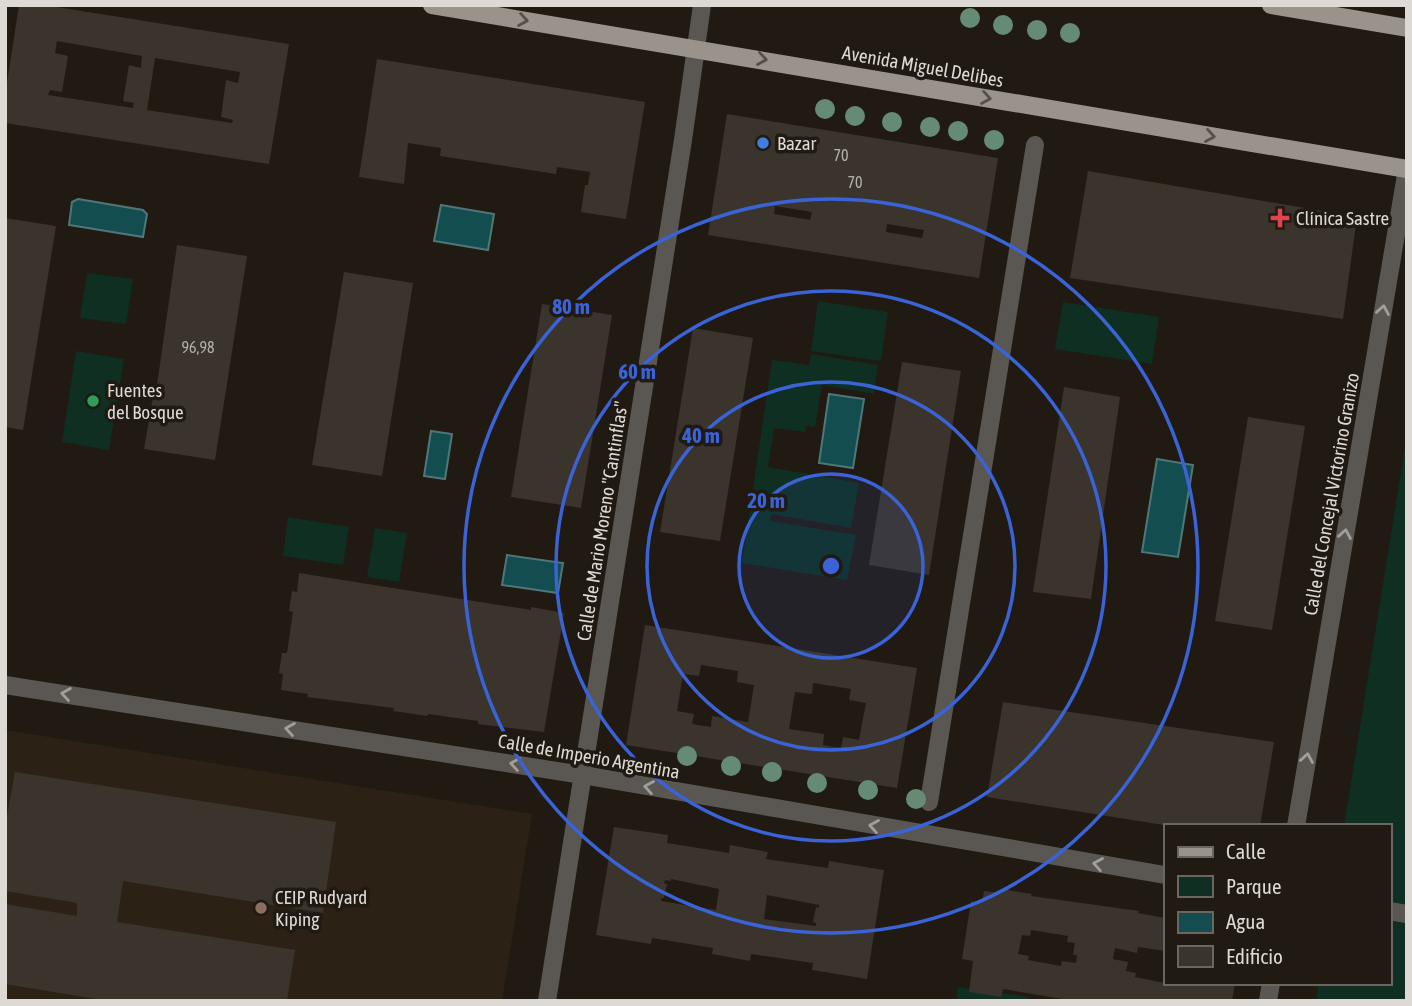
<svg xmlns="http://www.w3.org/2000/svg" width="1412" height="1006" viewBox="0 0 1412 1006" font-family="'Asap Condensed',sans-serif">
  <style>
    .built { fill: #2b2215 }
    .green { fill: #0e2f21 }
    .water { fill: #134d50; stroke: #507778; stroke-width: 2 }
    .building { fill: #3b342c; fill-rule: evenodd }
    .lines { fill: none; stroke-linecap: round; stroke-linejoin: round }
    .minor { stroke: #5a5753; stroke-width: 18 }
    .major { stroke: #99938b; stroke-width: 18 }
    .tree { fill: #668b74 }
    .oneway { stroke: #565048 }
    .oneway2 { stroke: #a29e9a }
    .ring { fill: none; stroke: #3a63d7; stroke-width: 3.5 }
    .shop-dot { fill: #3f7fe0; stroke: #201a12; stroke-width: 2.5 }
    .health-dot { fill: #e0444e; stroke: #201a12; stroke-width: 2.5 }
    .leisure-dot { fill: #2e9e5b; stroke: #201a12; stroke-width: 2.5 }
    .education-dot { fill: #8d6e63; stroke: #201a12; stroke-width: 2.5 }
    .labels { text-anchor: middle; stroke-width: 7; stroke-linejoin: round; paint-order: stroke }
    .number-label { font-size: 16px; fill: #b4b0aa }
    .street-label { font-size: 19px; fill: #ddd9d4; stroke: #201a12 }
    .poi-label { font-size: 19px; fill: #ddd9d4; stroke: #201a12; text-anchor: start }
    .centre { fill: #3a63d7; stroke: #201a12; stroke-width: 3.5 }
    .ring-label { font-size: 21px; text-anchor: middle; font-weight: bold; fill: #3a63d7; stroke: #201a12; stroke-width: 7; stroke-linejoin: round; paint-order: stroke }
  </style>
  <rect width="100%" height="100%" fill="#201a12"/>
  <polygon class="built" points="5,730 532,814 502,1001 5,1001"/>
  <g class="green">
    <polygon points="87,273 133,279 126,324 80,318"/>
    <polygon points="818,301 888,312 881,361 811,351"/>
    <polygon points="1063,302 1159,317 1152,364 1055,349"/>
    <polygon points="76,351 124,359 109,450 62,442"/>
    <polygon points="811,354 878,365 874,394 822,385 815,427 806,426 805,432 774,428 768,467 859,483 851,528 771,514 770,521 856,535 847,580 742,563 772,360 809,365"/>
    <polygon points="1407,435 1407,1001 1316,1001 1319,983 1389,983 1389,826 1344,826"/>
    <polygon points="288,517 349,527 343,565 283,556"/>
    <polygon points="375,528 407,533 399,582 367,577"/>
    <polygon points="958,987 1029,997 1028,1001 956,1001"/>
  </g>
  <g class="water">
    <polygon points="78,199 143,210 147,214 143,237 69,225 72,202"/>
    <polygon points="441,205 494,214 488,250 434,241"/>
    <polygon points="829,394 864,399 853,468 819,463"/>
    <polygon points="431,431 452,434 445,479 424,476"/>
    <polygon points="1157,459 1193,465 1178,557 1142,552"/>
    <polygon points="507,555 563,563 558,593 502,585"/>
  </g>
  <g class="building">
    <path d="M 19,5 L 44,5 L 289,44 L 269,164 L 5,123 L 5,96 ZM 57,41 L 142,56 L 141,68 L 129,65 L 123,101 L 134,103 L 133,108 L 48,95 L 50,90 L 62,92 L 68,56 L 55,53 ZM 155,58 L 240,72 L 238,83 L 226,80 L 221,117 L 233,120 L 232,123 L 147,110 Z"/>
    <polygon points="377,59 645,102 626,219 581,212 585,185 588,185 590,172 557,167 556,174 440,156 441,148 408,143 404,184 359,177"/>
    <path d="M 727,114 L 998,158 L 979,278 L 708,235 ZM 775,206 L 812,212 L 810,220 L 774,214 ZM 887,224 L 924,230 L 922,238 L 886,232 Z"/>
    <polygon points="1088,171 1357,217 1343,319 1070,278"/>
    <polygon points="5,218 56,226 23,430 5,427"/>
    <polygon points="177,245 247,256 215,460 144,449 155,385 157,385"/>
    <polygon points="344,272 413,283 382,476 312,465"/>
    <polygon points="542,304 612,315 581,508 511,497"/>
    <polygon points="693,328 753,338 720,541 660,532"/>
    <polygon points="902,362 961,371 929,575 869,565"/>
    <polygon points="1064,387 1120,397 1091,599 1033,592"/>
    <polygon points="1248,417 1305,426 1272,630 1215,621"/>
    <polygon points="299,573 531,610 531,607 564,613 544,732 478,724 478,721 428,714 427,716 393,711 394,708 307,697 308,694 281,690 283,674 279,673 282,653 287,653 293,612 289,611 292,591 297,592"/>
    <path d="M 645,625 L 917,668 L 897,788 L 626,745 ZM 701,665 L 738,671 L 737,682 L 754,685 L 748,722 L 712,716 L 711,727 L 692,724 L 694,714 L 677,711 L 683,674 L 699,676 ZM 813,683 L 851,689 L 849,700 L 866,703 L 859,740 L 843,737 L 841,748 L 823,745 L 824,734 L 789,729 L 795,692 L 812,694 Z"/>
    <polygon points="1003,702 1274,742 1260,826 1170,826 987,797"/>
    <polygon points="15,772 336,822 323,913 123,881 117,922 295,950 287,1001 108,1001 5,984 5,904 77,916 77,903 5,891 5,828"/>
    <path d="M 614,827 L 668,835 L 667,843 L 729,853 L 730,845 L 768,852 L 766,859 L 828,868 L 829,861 L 884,870 L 867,979 L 812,970 L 813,963 L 751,954 L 750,961 L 712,954 L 713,948 L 652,938 L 651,944 L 596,935 ZM 671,879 L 719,889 L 716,910 L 661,901 L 662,898 L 664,898 L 667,884 L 664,883 L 665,880 L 671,881 ZM 767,895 L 819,905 L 819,908 L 816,907 L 813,922 L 816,923 L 816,926 L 764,919 Z"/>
    <path d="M 1001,889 L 1032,894 L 1031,896 L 1139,911 L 1138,913 L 1165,918 L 1165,951 L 1138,947 L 1137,953 L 1115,948 L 1113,959 L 1128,962 L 1126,971 L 1136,973 L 1135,977 L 1165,983 L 1235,983 L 1232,1001 L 1074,1001 L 1003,989 L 1001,997 L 969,992 L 973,961 L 962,959 L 971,901 L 982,903 L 984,891 L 1001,893 ZM 1031,930 L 1068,936 L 1067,942 L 1075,943 L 1073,955 L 1077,955 L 1076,963 L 1062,961 L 1061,966 L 1028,960 L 1029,956 L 1018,954 L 1022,935 L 1030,936 Z"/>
  </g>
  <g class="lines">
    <g class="minor">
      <polyline points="5,685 583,775 1165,875"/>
      <polyline points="929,802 1035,145"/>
      <polyline points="1296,826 1407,169"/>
      <polyline points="1389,911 1407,914"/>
      <polyline points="547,1001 683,140 702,5"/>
      <polyline points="1268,1001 1271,983"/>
    </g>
    <g class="major">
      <polyline points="432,5 1407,169"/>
      <polyline points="1271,5 1407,28"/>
    </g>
  </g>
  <g class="tree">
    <circle cx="970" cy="18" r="10"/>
    <circle cx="1003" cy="25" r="10"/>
    <circle cx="1037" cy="30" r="10"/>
    <circle cx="1070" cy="33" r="10"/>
    <circle cx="825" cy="109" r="10"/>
    <circle cx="855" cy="116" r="10"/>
    <circle cx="892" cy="122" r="10"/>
    <circle cx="930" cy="127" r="10"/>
    <circle cx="958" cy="131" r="10"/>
    <circle cx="994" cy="140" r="10"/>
    <circle cx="687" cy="756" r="10"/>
    <circle cx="731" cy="766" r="10"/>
    <circle cx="772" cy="772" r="10"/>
    <circle cx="817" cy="783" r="10"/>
    <circle cx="868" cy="790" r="10"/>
    <circle cx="916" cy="799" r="10"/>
  </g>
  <defs><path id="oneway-chevron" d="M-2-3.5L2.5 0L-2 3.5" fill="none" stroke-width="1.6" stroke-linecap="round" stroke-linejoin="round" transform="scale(1.75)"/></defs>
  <g class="oneway">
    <use href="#oneway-chevron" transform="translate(523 20) rotate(9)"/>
    <use href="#oneway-chevron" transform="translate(762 59) rotate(9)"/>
    <use href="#oneway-chevron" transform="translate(986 98) rotate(10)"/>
    <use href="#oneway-chevron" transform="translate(1210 136) rotate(10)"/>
  </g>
  <g class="oneway2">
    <use href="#oneway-chevron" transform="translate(1383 310) rotate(-80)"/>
    <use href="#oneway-chevron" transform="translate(1345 534) rotate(-80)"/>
    <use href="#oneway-chevron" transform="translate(66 694) rotate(-171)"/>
    <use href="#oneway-chevron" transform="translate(290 729) rotate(-171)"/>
    <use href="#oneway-chevron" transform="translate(1307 758) rotate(-80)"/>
    <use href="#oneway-chevron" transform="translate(515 764) rotate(-171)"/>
    <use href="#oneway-chevron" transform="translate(649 787) rotate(-170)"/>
    <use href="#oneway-chevron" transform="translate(874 826) rotate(-170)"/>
    <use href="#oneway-chevron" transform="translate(1098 864) rotate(-170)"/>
  </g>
  <circle cx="831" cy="566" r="92" fill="#3a63d7" fill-opacity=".12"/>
  <g class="ring">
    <circle cx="831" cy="566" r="92"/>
    <circle cx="831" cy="566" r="184"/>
    <circle cx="831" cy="566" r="275"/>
    <circle cx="831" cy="566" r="367"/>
  </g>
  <circle class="shop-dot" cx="763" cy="143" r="7"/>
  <path class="health-dot" d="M1276.5 207.5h7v7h7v7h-7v7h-7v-7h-7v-7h7z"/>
  <circle class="leisure-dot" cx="93" cy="401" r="7"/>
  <circle class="education-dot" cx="261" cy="908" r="7"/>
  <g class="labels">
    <g class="number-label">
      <text x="841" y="161">70</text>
      <text x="855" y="188">70</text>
      <text x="198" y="353">96,98</text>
    </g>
    <g class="street-label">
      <text transform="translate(923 66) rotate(10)" y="7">Avenida Miguel Delibes</text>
      <text transform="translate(1331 494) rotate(-80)" y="7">Calle del Concejal Victorino Granizo</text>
      <text transform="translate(602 521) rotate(-81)" y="7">Calle de Mario Moreno "Cantinflas"</text>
      <text transform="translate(589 756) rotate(10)" y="7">Calle de Imperio Argentina</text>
    </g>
    <g class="poi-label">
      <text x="777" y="150">Bazar</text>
      <text x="1296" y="225">Clínica Sastre</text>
      <text x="107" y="397">Fuentes<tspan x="107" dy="22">del Bosque</tspan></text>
      <text x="275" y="904">CEIP Rudyard<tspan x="275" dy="22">Kiping</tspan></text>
    </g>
  </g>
  <circle cx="831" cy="566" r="10" class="centre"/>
  <g class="ring-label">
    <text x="571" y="314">80 m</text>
    <text x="637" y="379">60 m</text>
    <text x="701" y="443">40 m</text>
    <text x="766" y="508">20 m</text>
  </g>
  <rect width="1412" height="1006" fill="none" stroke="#ddd9d4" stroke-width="14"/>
  <rect x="1164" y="824" width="228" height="161" fill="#201a12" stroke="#6c6660" stroke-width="2"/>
  <rect x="1178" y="847" width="35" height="10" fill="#99938b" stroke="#6c6660" stroke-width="2"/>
  <text x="1226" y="859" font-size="21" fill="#ddd9d4">Calle</text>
  <rect x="1178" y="876" width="35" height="21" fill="#0e2f21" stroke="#6c6660" stroke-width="2"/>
  <text x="1226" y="894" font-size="21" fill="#ddd9d4">Parque</text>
  <rect x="1178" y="912" width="35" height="21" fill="#134d50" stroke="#6c6660" stroke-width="2"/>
  <text x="1226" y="929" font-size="21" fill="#ddd9d4">Agua</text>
  <rect x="1178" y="946" width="35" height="21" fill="#3b342c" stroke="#6c6660" stroke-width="2"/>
  <text x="1226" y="964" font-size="21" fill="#ddd9d4">Edificio</text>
</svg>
